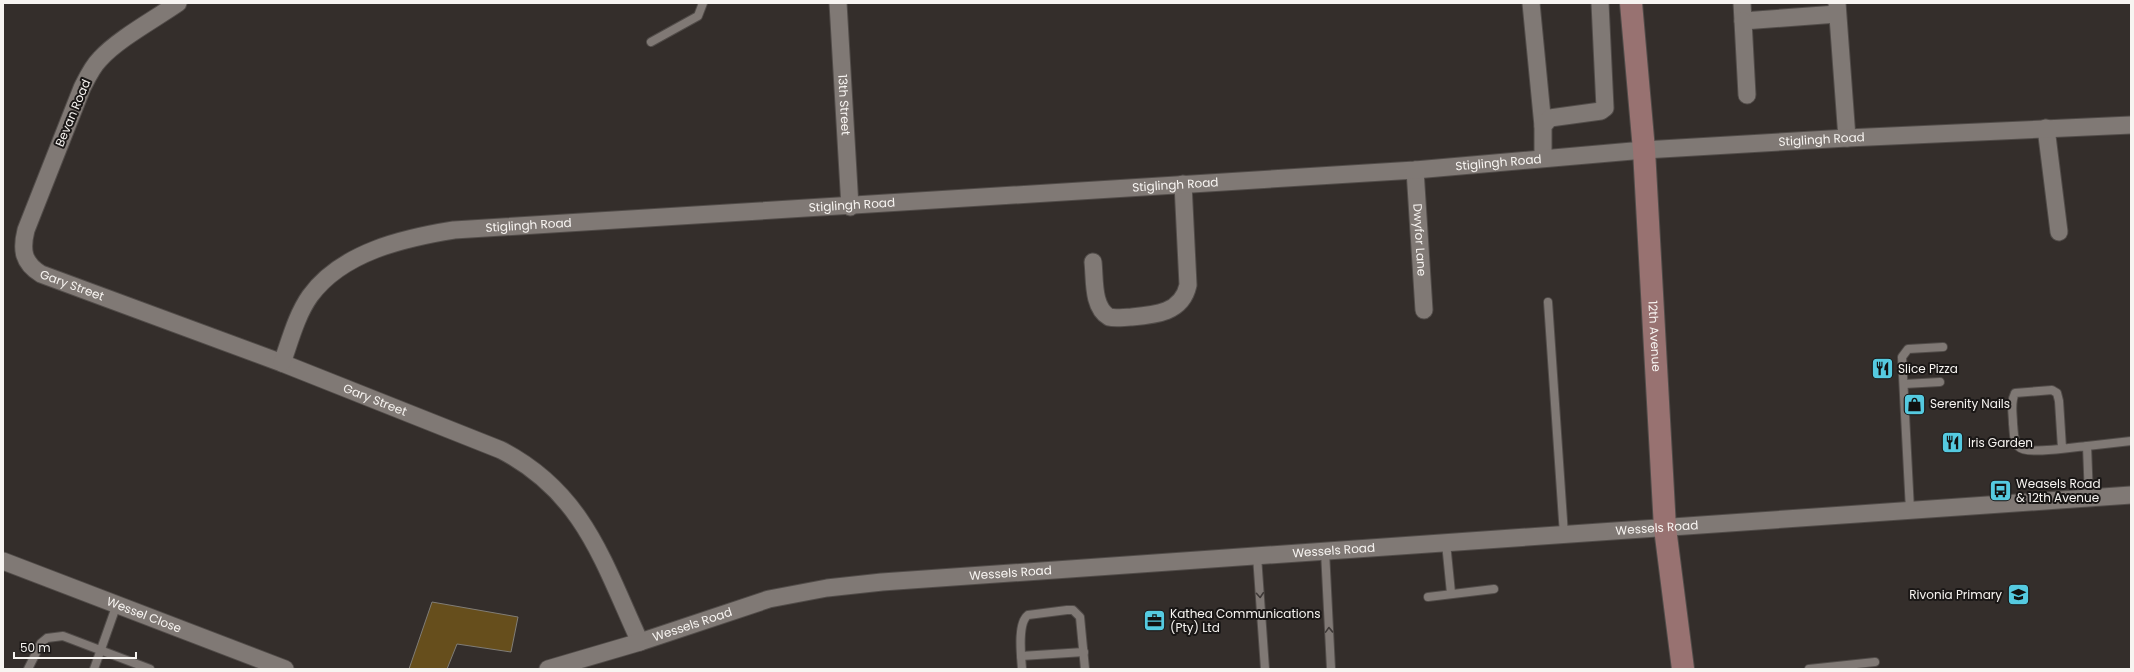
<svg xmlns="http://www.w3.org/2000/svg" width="2134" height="672" viewBox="0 0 2134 672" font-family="Poppins,sans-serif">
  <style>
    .building { fill: #664e1c; stroke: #807d77 }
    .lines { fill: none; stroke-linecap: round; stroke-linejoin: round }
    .service-casing { stroke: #514c49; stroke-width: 10 }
    .minor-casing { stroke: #514c49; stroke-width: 19 }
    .secondary-casing { stroke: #514c49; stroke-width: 24 }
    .service { stroke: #807975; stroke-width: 8 }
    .minor { stroke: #807975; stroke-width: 17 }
    .secondary { stroke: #987271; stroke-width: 22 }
    .oneway { stroke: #3e3937 }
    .labels { text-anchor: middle; stroke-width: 4; stroke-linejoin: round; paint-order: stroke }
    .street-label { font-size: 12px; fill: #f7f4f1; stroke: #1a1716 }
    .poi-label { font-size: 12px; fill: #f7f4f1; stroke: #1a1716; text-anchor: start }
  </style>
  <rect width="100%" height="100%" fill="#342e2b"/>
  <polygon class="building" points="432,602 518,617 511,652 457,644 447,669 409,669"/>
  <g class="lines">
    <defs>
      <g id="service">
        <polyline points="651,42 698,16 703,3"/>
        <polyline points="1548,302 1564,535"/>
        <polyline points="1904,384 1940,382"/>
        <polyline points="2087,446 2131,441"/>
        <path d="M 2062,448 L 2059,401 L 2057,393 L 2052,390 L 2015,393 C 2010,403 2013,413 2013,424 C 2014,431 2013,442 2019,447 C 2026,455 2074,447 2087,446 L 2089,498"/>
        <polyline points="1910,510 1902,357 1908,349 1943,347"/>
        <polyline points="1446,543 1451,593"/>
        <polyline points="1325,551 1331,669"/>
        <polyline points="1257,556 1265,669"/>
        <polyline points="1428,597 1494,589"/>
        <polyline points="1021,656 1084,652"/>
        <polyline points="28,669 41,643 47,638 63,636 150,669"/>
        <polyline points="94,669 117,604"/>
        <path d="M 1022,669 C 1021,655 1017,623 1028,615 L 1067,610 L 1073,610 L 1080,617 L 1085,669"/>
        <polyline points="1809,669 1875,662"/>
      </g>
      <g id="minor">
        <path id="s1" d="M 178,3 C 155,19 118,39 100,59 C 92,67 87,78 82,88 L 26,230 C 21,250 23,263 41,274 L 282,363 L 501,450 C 584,493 603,562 640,642"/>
        <path id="s2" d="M 838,3 L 850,207"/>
        <polyline points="1531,3 1543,126"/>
        <polyline points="1742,3 1743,21 1837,14"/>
        <polyline points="1837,3 1847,138"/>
        <polyline points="1743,21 1747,95"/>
        <polyline points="2046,128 2059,232"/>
        <polyline points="1543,158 1543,126 1550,118 1601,111 1605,108 1600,3"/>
        <path id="s3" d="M 1415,170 L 1424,310"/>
        <path d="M 1093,262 C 1095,279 1092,307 1109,317 C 1116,319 1124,317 1131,317 C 1155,315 1182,313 1188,285 L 1183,184"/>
        <path id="s4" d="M 282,363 C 290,341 296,316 310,296 C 342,252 404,238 454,230 L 1415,170 L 1644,150 L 1847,138 L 2131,125"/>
        <path id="s5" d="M 3,561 L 285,669"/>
        <path id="s6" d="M 548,669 L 640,642 L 769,599 L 827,588 L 882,582 L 2131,495"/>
      </g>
      <g id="secondary">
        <path id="s7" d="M 1631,3 L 1644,150 L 1665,528 L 1683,669"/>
      </g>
    </defs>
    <use href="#service" class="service-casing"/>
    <use href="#minor" class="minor-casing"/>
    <use href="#secondary" class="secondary-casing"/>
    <use href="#service" class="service"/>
    <use href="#minor" class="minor"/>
    <use href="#secondary" class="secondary"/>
  </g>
  <defs><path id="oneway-chevron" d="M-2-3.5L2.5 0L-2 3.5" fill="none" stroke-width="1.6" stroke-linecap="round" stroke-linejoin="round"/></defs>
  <g class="oneway">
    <use href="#oneway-chevron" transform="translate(1260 595) rotate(86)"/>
    <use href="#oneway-chevron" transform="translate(1329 630) rotate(-92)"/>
  </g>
  <defs>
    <symbol id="restaurant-square" viewBox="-11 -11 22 22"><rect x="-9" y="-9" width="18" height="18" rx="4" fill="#55cae0" stroke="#1a1716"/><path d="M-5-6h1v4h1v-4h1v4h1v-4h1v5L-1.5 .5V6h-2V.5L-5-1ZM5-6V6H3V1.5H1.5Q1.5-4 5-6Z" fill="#111"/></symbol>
    <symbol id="shop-square" viewBox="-11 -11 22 22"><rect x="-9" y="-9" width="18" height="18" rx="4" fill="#55cae0" stroke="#1a1716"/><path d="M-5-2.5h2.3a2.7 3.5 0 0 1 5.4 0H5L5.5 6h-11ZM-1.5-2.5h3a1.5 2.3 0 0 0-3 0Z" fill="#111"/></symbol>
    <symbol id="bus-square" viewBox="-11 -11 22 22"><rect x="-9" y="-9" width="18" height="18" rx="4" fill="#55cae0" stroke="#1a1716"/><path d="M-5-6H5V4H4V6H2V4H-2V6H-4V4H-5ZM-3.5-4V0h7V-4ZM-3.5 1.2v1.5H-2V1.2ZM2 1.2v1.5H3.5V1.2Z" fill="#111"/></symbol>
    <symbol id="school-square" viewBox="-11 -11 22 22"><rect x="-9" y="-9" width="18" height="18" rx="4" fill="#55cae0" stroke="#1a1716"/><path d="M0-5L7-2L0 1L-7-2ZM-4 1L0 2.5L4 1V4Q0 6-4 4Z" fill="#111"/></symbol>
    <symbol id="office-square" viewBox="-11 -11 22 22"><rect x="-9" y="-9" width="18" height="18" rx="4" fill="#55cae0" stroke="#1a1716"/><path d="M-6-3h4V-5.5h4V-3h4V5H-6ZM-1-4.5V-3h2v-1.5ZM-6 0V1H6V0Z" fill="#111"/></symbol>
  </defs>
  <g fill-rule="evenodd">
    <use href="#restaurant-square" x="1870" y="356" width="25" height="25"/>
    <use href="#shop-square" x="1902" y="392" width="25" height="25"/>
    <use href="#restaurant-square" x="1940" y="430" width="25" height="25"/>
    <use href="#bus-square" x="1988" y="478" width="25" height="25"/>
    <use href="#school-square" x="2006" y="582" width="25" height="25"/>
    <use href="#office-square" x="1142" y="608" width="25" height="25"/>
  </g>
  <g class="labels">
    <g class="street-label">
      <text dy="4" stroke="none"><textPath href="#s2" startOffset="102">13th Street</textPath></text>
      <text transform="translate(73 113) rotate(-67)" y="4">Bevan Road</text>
      <text dy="4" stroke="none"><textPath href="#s4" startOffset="1606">Stiglingh Road</textPath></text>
      <text dy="4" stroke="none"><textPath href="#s4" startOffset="1282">Stiglingh Road</textPath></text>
      <text dy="4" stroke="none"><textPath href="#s4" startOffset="958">Stiglingh Road</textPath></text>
      <text dy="4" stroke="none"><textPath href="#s4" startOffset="634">Stiglingh Road</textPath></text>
      <text dy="4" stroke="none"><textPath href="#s4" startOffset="310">Stiglingh Road</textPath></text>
      <text dy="4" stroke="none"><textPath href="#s3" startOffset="70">Dwyfor Lane</textPath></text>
      <text dy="4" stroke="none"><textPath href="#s1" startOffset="367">Gary Street</textPath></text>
      <text dy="4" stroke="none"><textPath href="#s7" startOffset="334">12th Avenue</textPath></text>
      <text dy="4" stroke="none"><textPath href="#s1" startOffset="691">Gary Street</textPath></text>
      <text dy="4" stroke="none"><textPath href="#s6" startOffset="1123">Wessels Road</textPath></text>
      <text dy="4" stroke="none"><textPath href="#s6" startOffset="799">Wessels Road</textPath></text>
      <text dy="4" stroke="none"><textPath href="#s6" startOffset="475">Wessels Road</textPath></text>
      <text dy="4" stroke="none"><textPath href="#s5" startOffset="151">Wessel Close</textPath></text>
      <text dy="4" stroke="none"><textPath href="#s6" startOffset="151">Wessels Road</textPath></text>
    </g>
    <g class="poi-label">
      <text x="1898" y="373">Slice Pizza</text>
      <text x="1930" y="408">Serenity Nails</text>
      <text x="1968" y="447">Iris Garden</text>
      <text x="2016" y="488">Weasels Road<tspan x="2016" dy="14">&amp; 12th Avenue</tspan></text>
      <text x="2002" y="599" text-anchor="end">Rivonia Primary</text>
      <text x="1170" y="618">Kathea Communications<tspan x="1170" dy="14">(Pty) Ltd</tspan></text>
    </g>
  </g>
  <rect width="2134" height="672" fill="none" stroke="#f7f4f1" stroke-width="8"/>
  <path d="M14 652v6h122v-6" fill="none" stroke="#f7f4f1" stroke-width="2"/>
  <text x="20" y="652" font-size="12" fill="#f7f4f1" stroke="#1a1716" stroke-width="3" paint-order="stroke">50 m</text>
</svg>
